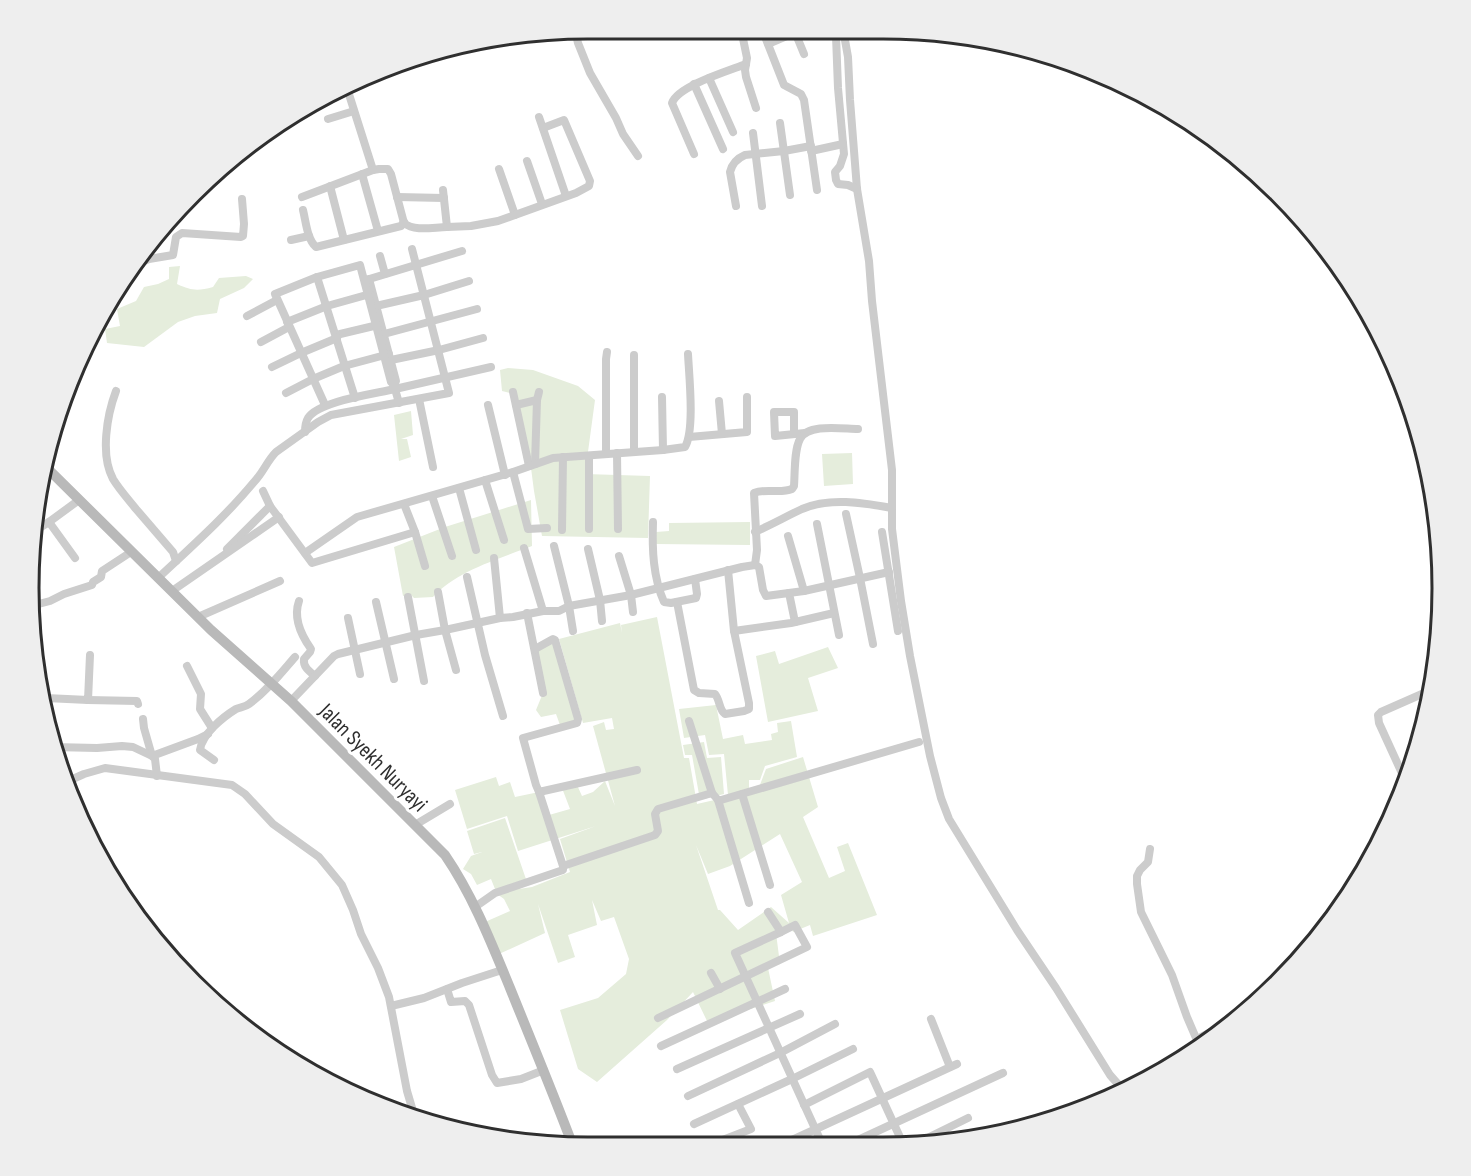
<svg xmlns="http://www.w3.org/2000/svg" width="1471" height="1176" viewBox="0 0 1471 1176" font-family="'Sofia Sans Condensed',sans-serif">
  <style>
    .green { fill: #e5eddc; fill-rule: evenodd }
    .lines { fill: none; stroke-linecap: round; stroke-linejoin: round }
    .minor { stroke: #ccc; stroke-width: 8 }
    .secondary { stroke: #b9b9b9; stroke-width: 10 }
    .labels { text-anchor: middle; stroke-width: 6; stroke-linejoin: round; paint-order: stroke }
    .street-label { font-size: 22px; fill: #2f2f2f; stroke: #fff }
    .rim { fill: none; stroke: #2f2f2f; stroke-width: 3 }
  </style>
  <rect width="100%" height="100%" fill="#fff"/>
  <g class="green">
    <path d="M 180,266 L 177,284 C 192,291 198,291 213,287 L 219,278 L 246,276 L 253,279 L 244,288 L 220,299 L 217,313 L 195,316 L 178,322 L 144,347 L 107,343 L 105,329 L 120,326 L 117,309 L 136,301 L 144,287 L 158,284 L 169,279 L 169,267 Z"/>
    <polygon points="508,368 533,370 578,386 595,400 585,474 650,476 648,538 542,536 534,491 528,445 510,393 502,391 500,370"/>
    <polygon points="411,411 413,435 401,439 407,439 411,457 399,461 394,415"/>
    <polygon points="852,453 853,484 824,486 822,454"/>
    <path d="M 531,500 L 532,546 C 501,558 456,571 433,597 L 414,598 L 410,594 L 403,596 L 394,547 L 445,527 Z"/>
    <polygon points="750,522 750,545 655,544 656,532 669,531 669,523"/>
    <path d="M 657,617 L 684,758 L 689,758 L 697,804 L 758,790 L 766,769 L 803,757 L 818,807 L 803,817 L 829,878 L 845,871 L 837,847 L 848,843 L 877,915 L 813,936 L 810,925 L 793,932 L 790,924 L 776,933 L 780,964 L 768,968 L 775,1001 L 708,1023 L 693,992 L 667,1020 L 597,1082 L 578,1069 L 560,1010 L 598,998 L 626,974 L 629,959 L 614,917 L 601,921 L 592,900 L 597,925 L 568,935 L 575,957 L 558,963 L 538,904 L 545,933 L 499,954 L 485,922 L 510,911 L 504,899 L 497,894 L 491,879 L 477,885 L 471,874 L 463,869 L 471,856 L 482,852 L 474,854 L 467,831 L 505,818 L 528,885 L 519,889 L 532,887 L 570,872 L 560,839 L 596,826 L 518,851 L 507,816 L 467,829 L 455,790 L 496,777 L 499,786 L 510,782 L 515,797 L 539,792 L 549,815 L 570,809 L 562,788 L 577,785 L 582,796 L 593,792 L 605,781 L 615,806 L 593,726 L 604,722 L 606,730 L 614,729 L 612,718 L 583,723 L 559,639 L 620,623 L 622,633 L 621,625 ZM 780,834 L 802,882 L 781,895 L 789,923 L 771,907 L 738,930 L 720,910 L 718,910 L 696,845 L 708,874 L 730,866 Z"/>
    <polygon points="554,640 576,721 560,725 556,714 541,717 536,710 543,693 537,650"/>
    <polygon points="828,647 838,668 808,678 818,711 768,722 756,656 775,651 779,664"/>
    <polygon points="716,705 723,739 743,735 745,744 772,740 771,734 778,732 777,723 791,721 797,757 765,766 760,780 749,780 749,791 728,795 724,754 709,755 705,735 684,738 679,709"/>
    <polygon points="704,742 707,758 721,757 724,794 700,800 692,755 685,755 683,745"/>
  </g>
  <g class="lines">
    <g class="minor">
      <polyline points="741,29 747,58 745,70 746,77 756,108"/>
      <polyline points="762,29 784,85 801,94 804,100 817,190"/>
      <polyline points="843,29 848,57 850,100 857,189 869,261 872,301 892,470 892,529 901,601 910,656 930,756 941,798 949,819 1017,930 1056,988 1110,1075 1125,1092"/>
      <polyline points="575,30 578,43 590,73 616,118 623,134 638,156"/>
      <polyline points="795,32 804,54"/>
      <polyline points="836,36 838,88 844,154 840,166 835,172 836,180 838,184 848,185 857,189"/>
      <polyline points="768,44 803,29"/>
      <polyline points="709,78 733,132"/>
      <polyline points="694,84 723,149"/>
      <path d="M 347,88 L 373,170 L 379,169 L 388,169 L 391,174 L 404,223 C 415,232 434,227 447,227 L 443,190"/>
      <polyline points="539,117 566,196"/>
      <polyline points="328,119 354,111"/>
      <polyline points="780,123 790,195"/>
      <polyline points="753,133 762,206"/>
      <polyline points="811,151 843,144"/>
      <path d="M 694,154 L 672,103 C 678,86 728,71 746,64"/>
      <polyline points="527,161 542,204"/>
      <polyline points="499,169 515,215"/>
      <polyline points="362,174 378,231"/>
      <polyline points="330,186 344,240"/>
      <polyline points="302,197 373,170"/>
      <polyline points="397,197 444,198"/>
      <path d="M 736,206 L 730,172 C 732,164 738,158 745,155 L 784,151 L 811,146"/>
      <path d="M 303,210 C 306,222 307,239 316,247 L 401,226 L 404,222"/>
      <polyline points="447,227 471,226 498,221 576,193 589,186 590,181 564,120 543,128"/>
      <polyline points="291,240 309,236"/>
      <polyline points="380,256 385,274"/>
      <polyline points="137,264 149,259 173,255 176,237 182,233 241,237 243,236 244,224 242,199"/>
      <polyline points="317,277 355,398"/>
      <polyline points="369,279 396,381 394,385"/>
      <polyline points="366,280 462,251"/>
      <polyline points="376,306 424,295 469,281"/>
      <polyline points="247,316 277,300"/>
      <polyline points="287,322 327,306 370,294"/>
      <polyline points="384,334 477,309"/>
      <polyline points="336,335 378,325"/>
      <polyline points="261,342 289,327"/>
      <polyline points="634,355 634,451"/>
      <polyline points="391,360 439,350 483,338"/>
      <polyline points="272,367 301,353 337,338"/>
      <path d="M 116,391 C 107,415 100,455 113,479 C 119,489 128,499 136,509 C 148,523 160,537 173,552 L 176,561"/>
      <polyline points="513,392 529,466"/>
      <polyline points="286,393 313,379 344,366 389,354"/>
      <polyline points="662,397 663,450"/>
      <polyline points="419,399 433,467"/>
      <polyline points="719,401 722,434"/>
      <polyline points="325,405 275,294 317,277 360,265 391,382 394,385 395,389 491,367"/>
      <polyline points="488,405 505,475"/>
      <polyline points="516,405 537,400"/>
      <path d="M 305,432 C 305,427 305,423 308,418 C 319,401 374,394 395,389 L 399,403"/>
      <polyline points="794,434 794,412 774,412 775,436 805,433"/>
      <polyline points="689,437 747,432 747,397"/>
      <polyline points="617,453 618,529"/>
      <polyline points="606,454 606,359 607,352"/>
      <polyline points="589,456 589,529"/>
      <polyline points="535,464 537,400 539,392"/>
      <polyline points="513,472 528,529 547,528"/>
      <polyline points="485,480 504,540"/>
      <polyline points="459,488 476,550"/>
      <polyline points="263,491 270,506 312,563 415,532"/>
      <polyline points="432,496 452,556"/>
      <polyline points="404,504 415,532 425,566"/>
      <polyline points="846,514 860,578 873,644"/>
      <polyline points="49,522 75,558"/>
      <path d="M 653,522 C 652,549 653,577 664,602 L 671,603 L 696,598 L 697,594 L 695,579"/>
      <polyline points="817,524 839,635"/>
      <polyline points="36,530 49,522 79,500"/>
      <polyline points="562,530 563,457"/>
      <path d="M 755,532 C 771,525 787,516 802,509 C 830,497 863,503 892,508"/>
      <polyline points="882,532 898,631"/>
      <polyline points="788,536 804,591"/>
      <polyline points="554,546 569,606 573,631"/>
      <polyline points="524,548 543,611"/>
      <polyline points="227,549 270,506"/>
      <polyline points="588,549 600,600 602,621"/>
      <path d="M 305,553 L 357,517 L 513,472 L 553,458 L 663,450 L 685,447 C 695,430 689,375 688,354"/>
      <polyline points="619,556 631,595 633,612"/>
      <polyline points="494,558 500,618"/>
      <path d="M 755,565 L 757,550 L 754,493 C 766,488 780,494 792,489 L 794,486 C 795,473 794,450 800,439 C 808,423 843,429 858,429"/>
      <polyline points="467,577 485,655 503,716"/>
      <path d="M 158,578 C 191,547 225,517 254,482 C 263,473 267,461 276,452 L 318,422 L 331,415 L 449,393 L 412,249"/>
      <polyline points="172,591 279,517"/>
      <polyline points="438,592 445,630 456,670"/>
      <polyline points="789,593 795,622"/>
      <polyline points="408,597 424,681"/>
      <path d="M 299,601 C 293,618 301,635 311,649 L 310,652 L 304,659 C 303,667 309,671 315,676"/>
      <polyline points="376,602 394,679"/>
      <path d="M 677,602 L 694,690 L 699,693 L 715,694 C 720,700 719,710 725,714 L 744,711 L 749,709 L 749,703 L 734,631 L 728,570"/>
      <polyline points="31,606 50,601 64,594 92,585 93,582 101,577 102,571 131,552"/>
      <polyline points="527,613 543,693"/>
      <polyline points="198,617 280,581"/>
      <polyline points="348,618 360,674"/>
      <polyline points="734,631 791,623 834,613"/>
      <polyline points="535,649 553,639 555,640 578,719 577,723 523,738 536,785 539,792 637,770"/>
      <polyline points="187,666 201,694 200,709 212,728"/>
      <polyline points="45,696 47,701 45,715"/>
      <polyline points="46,698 88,700 90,655"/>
      <polyline points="88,700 137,701 138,704"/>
      <polyline points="291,701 334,656 338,654 416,635 445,630 500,618 513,617 543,611 559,611 569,606 631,595 742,567 755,565 759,567 763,590 766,596 804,591 889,572"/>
      <polyline points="143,719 144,728 152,756 155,759 157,776"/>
      <polyline points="689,721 712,793 718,800 721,800 919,742"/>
      <polyline points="53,747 97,748 122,746 133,747 152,756 198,739 208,734"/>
      <path d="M 214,760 L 200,750 C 202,734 223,717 236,709 C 241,707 245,707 249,704 C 267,691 281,673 295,657"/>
      <polyline points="66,782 84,774 105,768 232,785 245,794 273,824 319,857 342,885 353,910 361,934 378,968 389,997 407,1091 415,1118"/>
      <polyline points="1406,782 1379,723 1378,715 1381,712 1431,690"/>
      <polyline points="742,794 770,885"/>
      <polyline points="718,800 749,903"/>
      <polyline points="415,825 450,804"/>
      <polyline points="1150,849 1148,862 1140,870 1137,876 1137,884 1141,912 1172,975 1187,1017 1199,1045 1183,1053 1182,1058"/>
      <polyline points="563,866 655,835 658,831 655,814 658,809 712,793"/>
      <polyline points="475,907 495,893 563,870 563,866 539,792"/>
      <polyline points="768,912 781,932 735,953 823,1146"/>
      <polyline points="711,973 720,989"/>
      <polyline points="447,989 451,1002 465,1001 469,1005 492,1075 497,1083 521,1079 544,1070"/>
      <polyline points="391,1006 424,998 462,983 502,970"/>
      <polyline points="658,1018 807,947 795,925 781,932"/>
      <polyline points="931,1019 950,1067"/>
      <polyline points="1197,1039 1240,1017 1255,1002"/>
      <polyline points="661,1046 785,989"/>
      <polyline points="677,1069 800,1014"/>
      <polyline points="688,1096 780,1053 835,1024"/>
      <polyline points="804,1105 870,1072 904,1146"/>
      <polyline points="694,1124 792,1079 853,1049"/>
      <polyline points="707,1146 751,1129 738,1104"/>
      <polyline points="779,1146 957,1064"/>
      <polyline points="845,1146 1003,1073"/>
      <polyline points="911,1146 968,1118"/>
    </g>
    <path class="secondary" d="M 45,466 L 211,630 L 291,701 L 445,855 C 473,896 491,942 510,988 C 531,1040 553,1093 573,1146"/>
  </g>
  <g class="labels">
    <g class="street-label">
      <text transform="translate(374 757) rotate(45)" y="8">Jalan Syekh Nuryayi</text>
    </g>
  </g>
  <path d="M0 0H1471V1176H0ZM588 39H883A549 549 0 0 1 1432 588V588A549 549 0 0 1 883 1137H588A549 549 0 0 1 39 588V588A549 549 0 0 1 588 39Z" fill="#eee" fill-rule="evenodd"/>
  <path class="rim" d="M588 39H883A549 549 0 0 1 1432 588V588A549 549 0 0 1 883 1137H588A549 549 0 0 1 39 588V588A549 549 0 0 1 588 39Z"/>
</svg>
